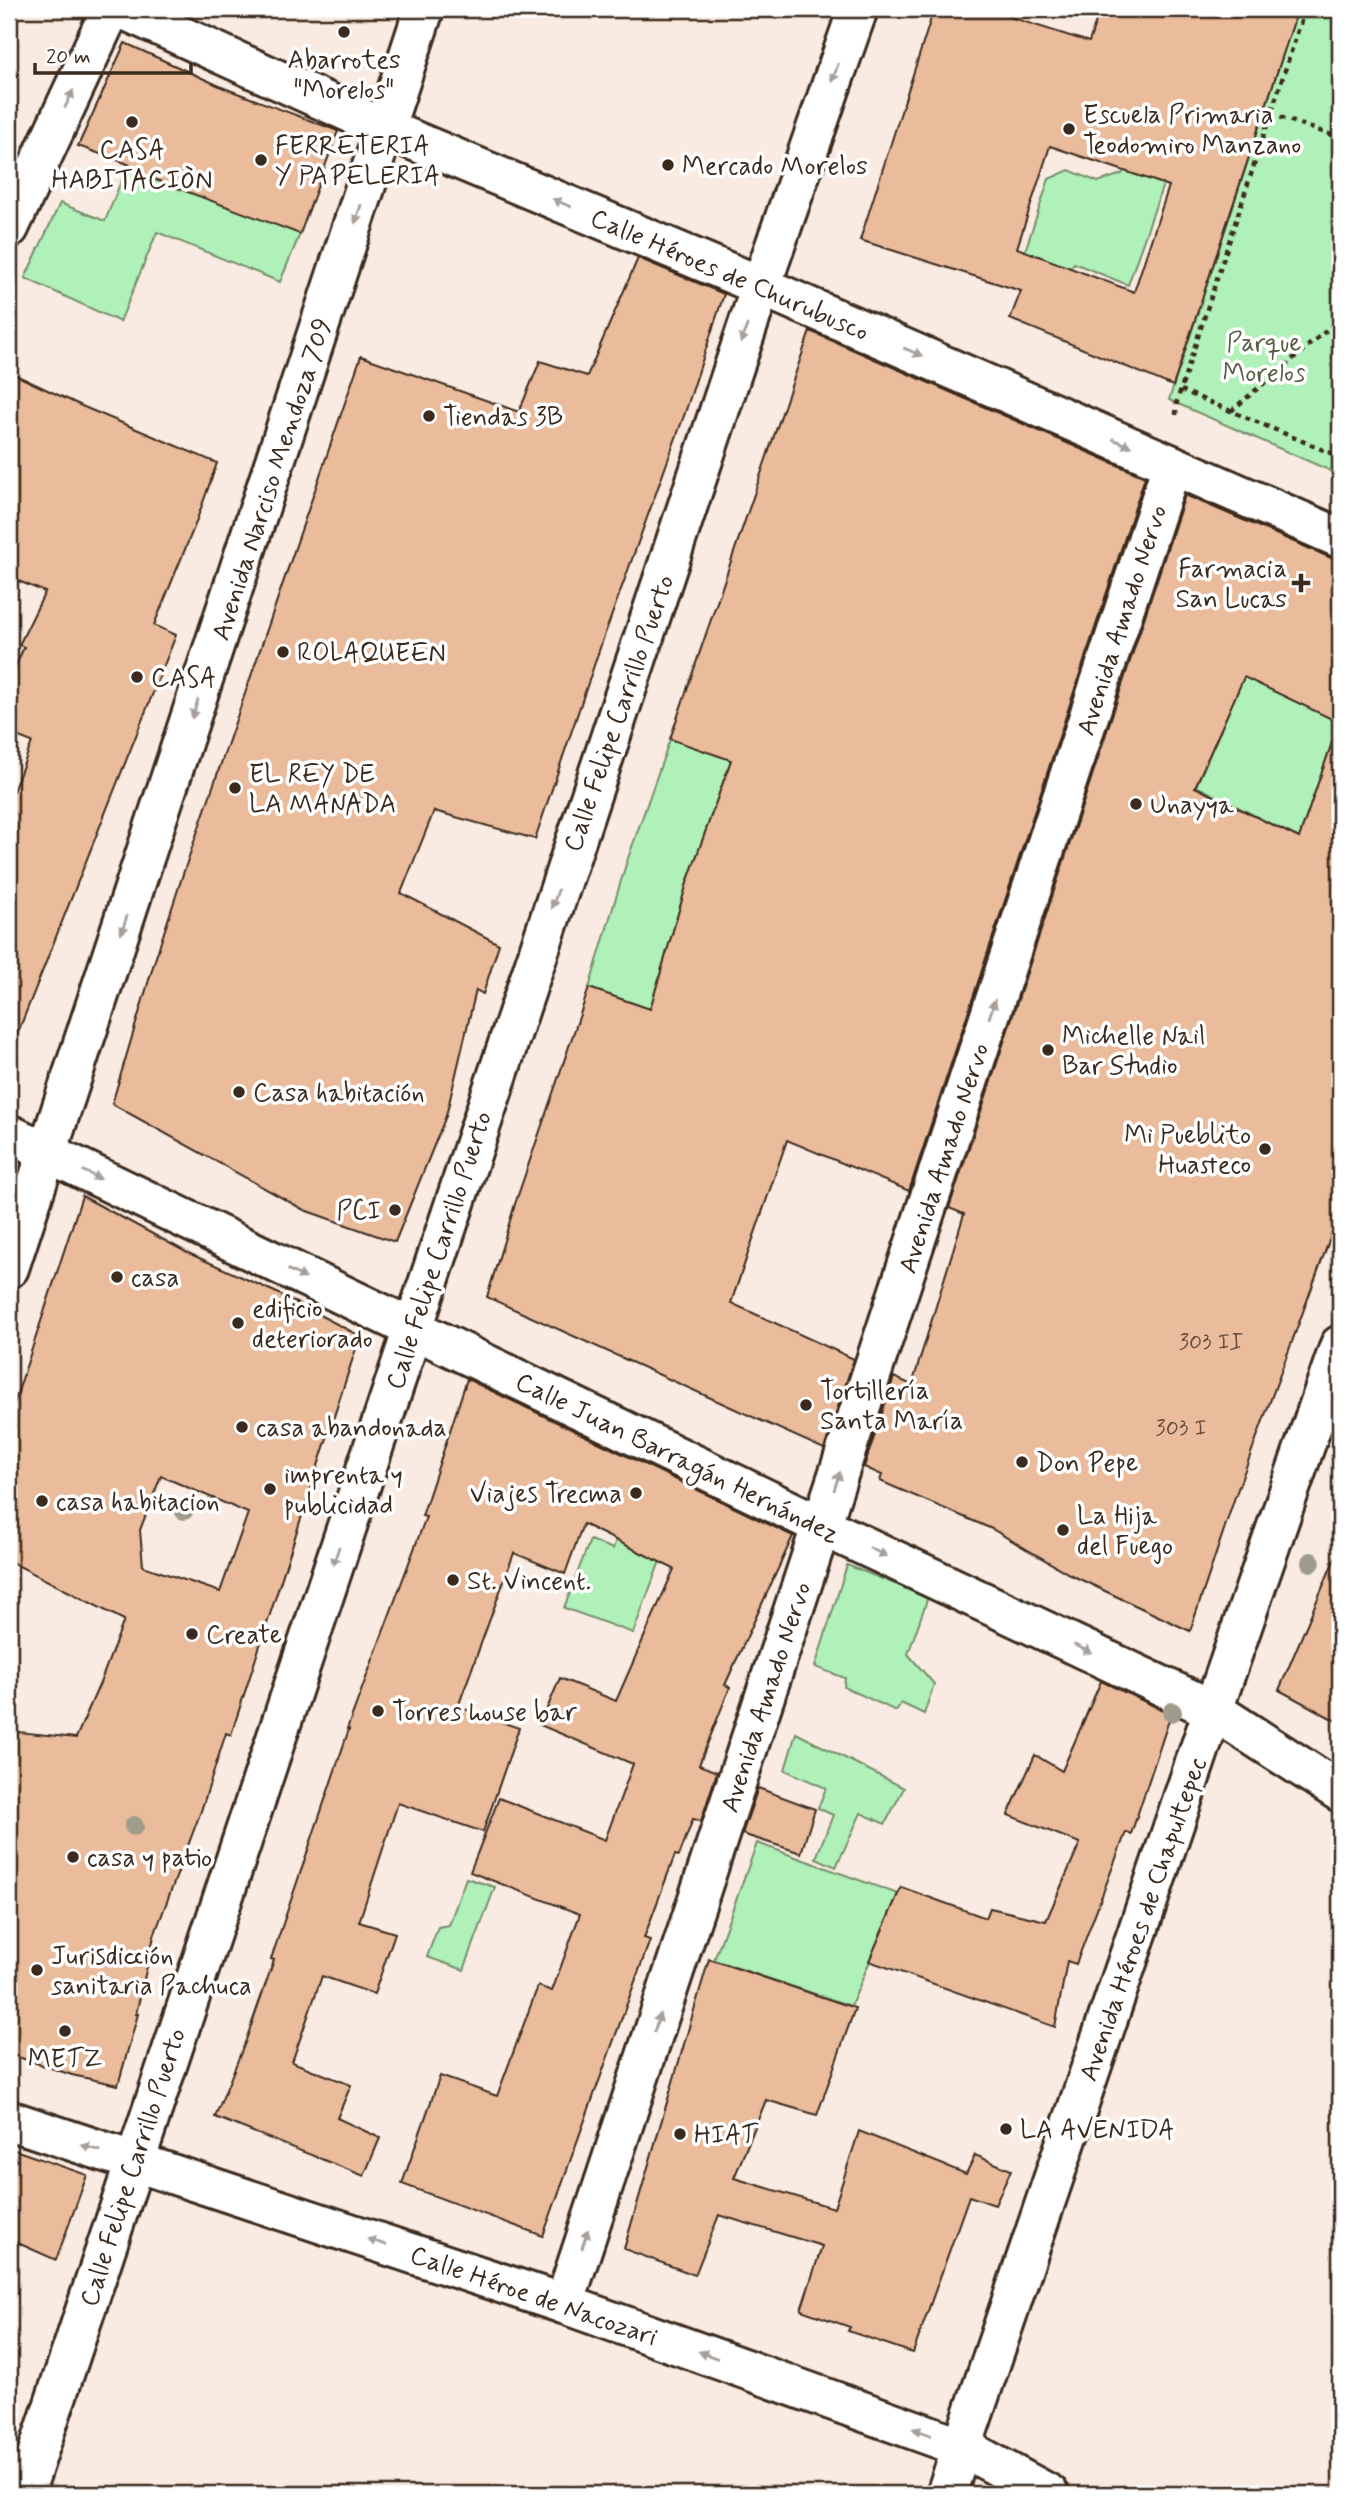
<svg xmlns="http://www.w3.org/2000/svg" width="1349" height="2503" viewBox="0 0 1349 2503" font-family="Mynerve,sans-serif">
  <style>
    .green { fill: #b0f0b9; stroke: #768d6c; stroke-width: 2 }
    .building { fill: #ebbc9c; stroke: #3b2a1e; stroke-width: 2; fill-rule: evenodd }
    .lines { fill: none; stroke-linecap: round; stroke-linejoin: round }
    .minor-casing { stroke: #3b2a1e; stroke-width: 44 }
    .major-casing { stroke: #3b2a1e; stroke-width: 44 }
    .path { stroke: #3b2a1e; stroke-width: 4.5; stroke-dasharray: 5 5; stroke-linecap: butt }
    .minor { stroke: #fff; stroke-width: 38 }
    .major { stroke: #fff; stroke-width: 38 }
    .tree { fill: #a09c8b }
    .oneway { fill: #a79f9a }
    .poi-dot { fill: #3b2a1e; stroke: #fff; stroke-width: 2.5 }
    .labels { text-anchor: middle; stroke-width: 7; stroke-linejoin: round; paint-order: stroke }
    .number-label { font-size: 23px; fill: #674e3e }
    .poi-label { font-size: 26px; fill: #3b2a1e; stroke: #fff; text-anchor: start }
    .street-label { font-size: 26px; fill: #3b2a1e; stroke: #fff }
    .park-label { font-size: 26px; fill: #585c45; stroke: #fff }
  </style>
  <rect width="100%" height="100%" fill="#f9ebe1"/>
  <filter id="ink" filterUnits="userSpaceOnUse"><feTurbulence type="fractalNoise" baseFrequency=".0143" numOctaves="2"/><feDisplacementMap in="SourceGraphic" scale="14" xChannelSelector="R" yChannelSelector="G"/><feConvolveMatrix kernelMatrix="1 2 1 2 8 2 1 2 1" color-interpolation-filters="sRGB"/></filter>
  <g filter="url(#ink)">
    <g class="green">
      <polygon points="1298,9 1340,9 1340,475 1169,400"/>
      <polygon points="1129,160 1167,173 1128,285 1074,263 1064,277 1021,263 1049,179 1069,170 1098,182 1122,174"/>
      <polygon points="128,164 300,234 280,282 157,232 120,322 25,278 60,203 105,221"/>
      <polygon points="1250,663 1263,670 1261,685 1339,722 1299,838 1196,786"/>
      <polygon points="670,739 731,760 687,883 650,1009 589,988 626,864"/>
      <polygon points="620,1528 666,1545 633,1633 564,1608 590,1540 613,1549"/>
      <polygon points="847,1565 928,1597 908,1654 934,1684 924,1714 901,1703 896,1711 844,1687 845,1678 815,1667"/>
      <polygon points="796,1733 904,1788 885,1824 861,1813 836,1867 816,1858 833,1815 818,1808 826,1788 785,1770"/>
      <polygon points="757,1843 898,1894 851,2006 714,1960"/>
      <polygon points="466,1878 495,1887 464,1970 427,1957 438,1927 449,1925"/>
    </g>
    <g class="building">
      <path d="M 934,9 L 984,9 L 1089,42 L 1100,9 L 1298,9 L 1173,386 L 1010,319 L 1021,291 L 860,240 ZM 1050,146 L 1169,186 L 1134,292 L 1017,248 Z"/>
      <polygon points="125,43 224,88 338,131 300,234 148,177 128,164 78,146"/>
      <polygon points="638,258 724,294 685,413 602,642 535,839 434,811 401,893 499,944 483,994 476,990 446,1116 395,1242 304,1210 112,1104 154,963 184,871 361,356 519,412 540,361 587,376"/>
      <polygon points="810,331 1145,477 909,1191 787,1140 731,1303 854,1359 824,1449 487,1297 515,1204 589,988 650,1009 687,883 731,760 670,739"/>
      <polygon points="9,372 84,407 217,463 195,525 154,625 176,635 11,1050 9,1049 9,802 32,742 9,733 9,681 24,647 19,645 45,592 9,577"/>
      <polygon points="1185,495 1331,558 1340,559 1340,723 1244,677 1195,787 1299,838 1334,737 1340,738 1340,1211 1235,1497 1190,1631 1071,1575 992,1529 880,1481 882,1475 864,1467 894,1377 912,1385 964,1214 949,1208"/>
      <path d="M 82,1196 L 186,1252 L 275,1292 L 360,1336 L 231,1735 L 226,1733 L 201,1811 L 154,1936 L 136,2014 L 138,2014 L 118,2085 L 72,2075 L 9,2054 L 9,1731 L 76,1738 L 100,1683 L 124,1620 L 9,1561 L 9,1419 ZM 161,1476 L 248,1513 L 220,1592 L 143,1566 L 140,1530 Z"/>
      <polygon points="467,1379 793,1536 725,1685 730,1687 699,1765 717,1772 701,1821 693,1819 679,1856 675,1855 644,1938 650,1940 543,2236 402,2184 440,2076 497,2096 538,1986 552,1991 580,1914 470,1872 499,1798 605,1840 633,1764 540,1725 560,1678 616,1701 674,1569 583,1524 565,1574 514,1553 458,1707 519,1728 483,1832 398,1803 359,1922 395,1933 374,1994 322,1976 292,2062 351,2085 337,2118 380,2138 364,2176 215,2117 246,2040 274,1960 271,1959 349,1729 347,1729 426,1517 422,1516"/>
      <polygon points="1340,1546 1340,1723 1279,1690"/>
      <polygon points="1101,1681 1171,1714 1131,1834 1126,1832 1076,1964 1067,1961 1055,2027 869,1961 901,1887 986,1918 990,1908 1046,1921 1080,1843 1008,1815 1035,1755 1062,1771"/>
      <polygon points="758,1788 815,1809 801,1853 742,1834"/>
      <polygon points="709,1959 855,2008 817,2115 766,2100 734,2178 834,2208 859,2131 966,2174 975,2155 1011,2170 995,2205 969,2196 913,2353 848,2331 850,2327 801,2310 822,2246 719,2215 695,2275 624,2249"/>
      <polygon points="9,2148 87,2175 56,2260 9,2239"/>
    </g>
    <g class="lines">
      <defs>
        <g id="minor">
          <polyline points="122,9 386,129 761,286 1340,538"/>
          <polyline points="9,228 111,9"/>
          <polyline points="9,1134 822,1526 1213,1710 1340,1792"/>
          <polyline points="9,1268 424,9"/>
          <polyline points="9,2120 564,2304 962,2447 1049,2494"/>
          <polyline points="564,2304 1172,465"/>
          <polyline points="946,2494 1213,1710 1340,1345"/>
        </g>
        <polyline id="major" points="24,2494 761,286 858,9"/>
      </defs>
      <use href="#minor" class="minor-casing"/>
      <use href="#major" class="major-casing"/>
      <g class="path">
        <polyline points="1271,114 1340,138"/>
        <polyline points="1181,390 1340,457"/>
        <polyline points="1231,411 1340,319"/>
        <polyline points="1176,415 1177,401 1305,9"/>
      </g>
      <use href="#minor" class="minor"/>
      <use href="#major" class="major"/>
    </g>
    <g class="tree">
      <circle cx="184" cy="1510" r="10"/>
      <circle cx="1311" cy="1562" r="10"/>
      <circle cx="1172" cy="1712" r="10"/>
      <circle cx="134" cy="1826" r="10"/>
    </g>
    <defs><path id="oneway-solid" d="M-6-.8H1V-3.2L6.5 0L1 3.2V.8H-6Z" transform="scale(1.75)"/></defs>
    <g class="oneway">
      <use href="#oneway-solid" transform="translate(835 73) rotate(109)"/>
      <use href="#oneway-solid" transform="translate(69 99) rotate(-65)"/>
      <use href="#oneway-solid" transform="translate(562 203) rotate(-157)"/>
      <use href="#oneway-solid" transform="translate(358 214) rotate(108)"/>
      <use href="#oneway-solid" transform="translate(744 334) rotate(109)"/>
      <use href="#oneway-solid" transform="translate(913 352) rotate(23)"/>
      <use href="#oneway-solid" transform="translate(1122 443) rotate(23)"/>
      <use href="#oneway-solid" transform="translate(195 709) rotate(108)"/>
      <use href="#oneway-solid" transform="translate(555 899) rotate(109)"/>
      <use href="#oneway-solid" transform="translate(124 925) rotate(108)"/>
      <use href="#oneway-solid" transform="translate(992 1009) rotate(-72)"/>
      <use href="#oneway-solid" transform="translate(92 1175) rotate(26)"/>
      <use href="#oneway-solid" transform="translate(297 1274) rotate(26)"/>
      <use href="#oneway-solid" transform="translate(837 1481) rotate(-72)"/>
      <use href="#oneway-solid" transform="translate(878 1552) rotate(25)"/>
      <use href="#oneway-solid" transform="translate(336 1556) rotate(108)"/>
      <use href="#oneway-solid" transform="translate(1083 1649) rotate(25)"/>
      <use href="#oneway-solid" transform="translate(657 2023) rotate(-72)"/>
      <use href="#oneway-solid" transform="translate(91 2148) rotate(-162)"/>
      <use href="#oneway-solid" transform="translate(585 2239) rotate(-72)"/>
      <use href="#oneway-solid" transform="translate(377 2242) rotate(-162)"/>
      <use href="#oneway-solid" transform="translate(708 2355) rotate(-160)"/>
      <use href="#oneway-solid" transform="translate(922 2432) rotate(-160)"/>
    </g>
  </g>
  <g class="poi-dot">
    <circle cx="344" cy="32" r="7"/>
    <circle cx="132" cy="122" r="7"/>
    <circle cx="1069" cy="129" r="7"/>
    <circle cx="261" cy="160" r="7"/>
    <circle cx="668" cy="165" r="7"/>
    <circle cx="429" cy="416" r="7"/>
    <path d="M1297.5 572.5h7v7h7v7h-7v7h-7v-7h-7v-7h7z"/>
    <circle cx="283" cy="652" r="7"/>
    <circle cx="137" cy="677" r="7"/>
    <circle cx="235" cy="788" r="7"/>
    <circle cx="1136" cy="804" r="7"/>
    <circle cx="1048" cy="1050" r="7"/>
    <circle cx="239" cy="1092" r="7"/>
    <circle cx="1265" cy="1149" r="7"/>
    <circle cx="395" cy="1210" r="7"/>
    <circle cx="117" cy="1277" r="7"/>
    <circle cx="238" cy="1323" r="7"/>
    <circle cx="806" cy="1405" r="7"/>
    <circle cx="242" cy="1427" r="7"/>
    <circle cx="1022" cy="1462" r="7"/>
    <circle cx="270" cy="1489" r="7"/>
    <circle cx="636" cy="1493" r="7"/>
    <circle cx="42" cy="1501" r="7"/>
    <circle cx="1063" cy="1530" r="7"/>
    <circle cx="453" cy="1580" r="7"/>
    <circle cx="192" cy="1634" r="7"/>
    <circle cx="378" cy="1711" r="7"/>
    <circle cx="73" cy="1857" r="7"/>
    <circle cx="37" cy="1970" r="7"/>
    <circle cx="65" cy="2031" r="7"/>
    <circle cx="1006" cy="2129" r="7"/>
    <circle cx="680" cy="2134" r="7"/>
  </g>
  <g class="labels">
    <g class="number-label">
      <text x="1211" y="1349">303 II</text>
      <text x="1181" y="1435">303 I</text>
    </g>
    <g class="poi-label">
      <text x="344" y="68" text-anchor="middle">Abarrotes<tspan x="344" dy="30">"Morelos"</tspan></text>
      <text x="1083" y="123">Escuela Primaria<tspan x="1083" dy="30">Teodomiro Manzano</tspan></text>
      <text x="275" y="154">FERRETERIA<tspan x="275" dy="30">Y PAPELERIA</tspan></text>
      <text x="132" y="158" text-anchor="middle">CASA<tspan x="132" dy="30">HABITACIÒN</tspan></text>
      <text x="682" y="174">Mercado Morelos</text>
      <text x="443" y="425">Tiendas 3B</text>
      <text x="1287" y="577" text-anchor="end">Farmacia<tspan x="1287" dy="30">San Lucas</tspan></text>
      <text x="297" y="661">ROLAQUEEN</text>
      <text x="151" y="686">CASA</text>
      <text x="249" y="782">EL REY DE<tspan x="249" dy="30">LA MANADA</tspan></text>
      <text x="1150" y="813">Unayya</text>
      <text x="1062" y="1044">Michelle Nail<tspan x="1062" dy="30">Bar Studio</tspan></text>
      <text x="253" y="1101">Casa habitación</text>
      <text x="1251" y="1143" text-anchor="end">Mi Pueblito<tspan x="1251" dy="30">Huasteco</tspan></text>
      <text x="381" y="1219" text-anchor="end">PCI</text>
      <text x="131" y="1286">casa</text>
      <text x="252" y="1317">edificio<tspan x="252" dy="30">deteriorado</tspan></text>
      <text x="820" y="1399">Tortillería<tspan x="820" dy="30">Santa María</tspan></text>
      <text x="256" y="1436">casa abandonada</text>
      <text x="1036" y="1471">Don Pepe</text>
      <text x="284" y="1483">imprenta y<tspan x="284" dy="30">publicidad</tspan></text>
      <text x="622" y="1502" text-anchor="end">Viajes Trecma</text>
      <text x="56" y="1510">casa habitacion</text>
      <text x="1077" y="1524">La Hija<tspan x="1077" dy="30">del Fuego</tspan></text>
      <text x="467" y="1589">St. Vincent.</text>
      <text x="206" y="1643">Create</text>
      <text x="392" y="1720">Torres house bar</text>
      <text x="87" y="1866">casa y patio</text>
      <text x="51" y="1964">Jurisdicción<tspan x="51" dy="30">sanitaria Pachuca</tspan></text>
      <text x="65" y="2067" text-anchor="middle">METZ</text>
      <text x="1020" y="2138">LA AVENIDA</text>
      <text x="694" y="2143">HIAT</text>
    </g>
    <g class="street-label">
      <text transform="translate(730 274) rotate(23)" y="9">Calle Héroes de Churubusco</text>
      <text transform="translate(271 479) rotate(-72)" y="9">Avenida Narciso Mendoza 709</text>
      <text transform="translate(1121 620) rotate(-72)" y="9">Avenida Amado Nervo</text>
      <text transform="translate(618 713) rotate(-71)" y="9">Calle Felipe Carrillo Puerto</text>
      <text transform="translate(943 1158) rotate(-72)" y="9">Avenida Amado Nervo</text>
      <text transform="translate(438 1250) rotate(-72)" y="9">Calle Felipe Carrillo Puerto</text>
      <text transform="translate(678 1457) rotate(26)" y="9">Calle Juan Barragán Hernández</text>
      <text transform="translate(765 1697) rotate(-72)" y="9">Avenida Amado Nervo</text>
      <text transform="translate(1142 1919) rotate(-71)" y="9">Avenida Héroes de Chapultepec</text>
      <text transform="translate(132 2167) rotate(-72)" y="9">Calle Felipe Carrillo Puerto</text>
      <text transform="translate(534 2295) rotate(19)" y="9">Calle Héroe de Nacozari</text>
    </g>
    <g class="park-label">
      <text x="1264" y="351">Parque<tspan x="1264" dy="30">Morelos</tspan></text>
    </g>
  </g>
  <rect width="1349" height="2503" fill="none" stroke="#fff" stroke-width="35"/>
  <rect x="18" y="18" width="1314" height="2468" fill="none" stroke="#3b2a1e" stroke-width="2.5" filter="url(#ink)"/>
  <path d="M35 63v10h156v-10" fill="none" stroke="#3b2a1e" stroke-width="3.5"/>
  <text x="46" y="63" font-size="21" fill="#3b2a1e" stroke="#ffffff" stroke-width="5" paint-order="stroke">20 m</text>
</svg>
